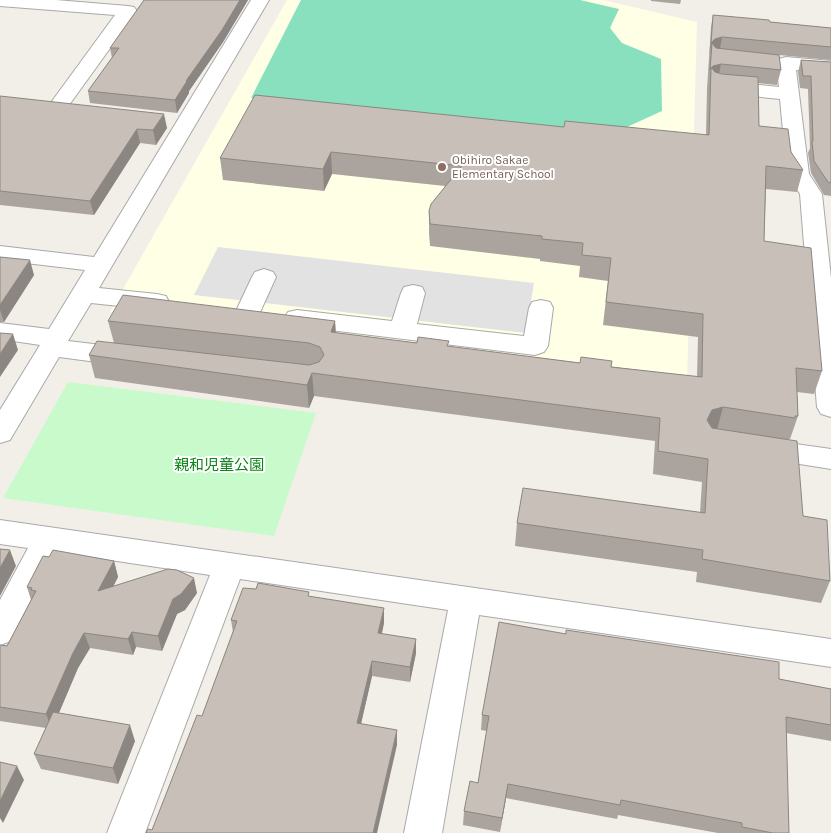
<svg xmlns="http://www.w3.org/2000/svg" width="831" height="833" viewBox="0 0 831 833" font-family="Karla,'Noto Sans JP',sans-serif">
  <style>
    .education { fill: #ffffe5 }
    .park { fill: #c8facc }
    .pitch { fill: #88e0be }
    .parking { fill: #e2e2e2 }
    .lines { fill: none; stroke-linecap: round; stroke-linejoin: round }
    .minor-casing { stroke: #a9a9a9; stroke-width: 2 }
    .minor { fill: #fff; fill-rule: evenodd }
    .wall { fill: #aba49e }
    .shaded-wall { fill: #8b8681 }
    .building { fill: #c7bfb8; stroke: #8b8681 }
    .education-dot { fill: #8d6e63; stroke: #fff; stroke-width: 2 }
    .labels { text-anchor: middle; stroke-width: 4; stroke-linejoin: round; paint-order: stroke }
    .far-education-label { font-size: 12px; fill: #785e54; stroke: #fff; text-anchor: start }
    .park-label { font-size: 15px; fill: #0c8416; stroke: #fff }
  </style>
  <rect width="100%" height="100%" fill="#f2efe9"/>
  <polygon class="education" points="287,0 603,0 697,22 687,384 110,312"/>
  <polygon class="park" points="68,382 316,413 274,536 3,498"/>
  <polygon class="pitch" points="301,0 580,0 619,9 610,28 622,43 661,59 662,111 616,132 251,98"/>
  <polygon class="parking" points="218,247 534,283 526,333 194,295"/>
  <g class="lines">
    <defs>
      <g id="minor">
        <polygon points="0,0 56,0 128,6 134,7 137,11 64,112 57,114 50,112 47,108 115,15 0,6"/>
        <polygon points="251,0 269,0 99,288 157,294 166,296 169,302 166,308 157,310 91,303 68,341 127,348 136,351 140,357 136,363 127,366 59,357 10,440 0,443 0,410 40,345 0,339 0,323 49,329 85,270 0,260 0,246 94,257"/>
        <polygon points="786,57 831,61 831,73 796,70 809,174 822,194 831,278 831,417 821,414 817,407 800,194 787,174 780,99 722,93 715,91 712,87 715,83 722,81 779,87 776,63 779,59"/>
        <polygon points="264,269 273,272 276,277 257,319 248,321 239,319 235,313 252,277 255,272"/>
        <polygon points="413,285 422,287 425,293 417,324 524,336 529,308 532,302 541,300 550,302 553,308 548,346 544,352 535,355 297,326 288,324 284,318 288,312 297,310 392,321 401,293 404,287"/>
        <polygon points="760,439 831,449 831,469 750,456 746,449 750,442"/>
        <polygon points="0,520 831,639 831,667 479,615 442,833 404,833 448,610 240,579 145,833 107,833 210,575 57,552 11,641 0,645 0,600 28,548 0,544"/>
      </g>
    </defs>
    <use href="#minor" class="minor-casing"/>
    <use href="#minor" class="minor"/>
  </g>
  <g class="wall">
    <polygon points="144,0 248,0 223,42 189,91 189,93 177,113 90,103 88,91 112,58 110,48"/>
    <polygon points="651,0 681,0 680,4 651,1"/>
    <polygon points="713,15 770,22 831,28 831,60 779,55 781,70 777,85 758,83 759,126 791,152 803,170 797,192 766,189 764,241 822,371 814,394 797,392 798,416 790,439 788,439 788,440 803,516 830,581 821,603 696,582 697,572 515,546 517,523 700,513 702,482 653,474 655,441 314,396 309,408 95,378 89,355 114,343 108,321 335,321 336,333 697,377 698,337 603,325 608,281 579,277 580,266 540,261 540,259 430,246 429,233 429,211 445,186 332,174 324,191 223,180 220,158 564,127 706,135 707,89 711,27"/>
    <polygon points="801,60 831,62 831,196 824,195 811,173 808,153 810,148 808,89 800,88 798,72"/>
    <polygon points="0,96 167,128 156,145 140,143 94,215 0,205"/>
    <polygon points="0,257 34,275 4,322 0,322"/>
    <polygon points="49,557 114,561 118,577 113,586 197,593 185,610 177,614 162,651 136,647 133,655 90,648 78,668 59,713 135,741 118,784 41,769 34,754 46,728 0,721 0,645 7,646 31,600 27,587"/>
    <polygon points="310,596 384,623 382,634 416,653 410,682 372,676 361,723 397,745 152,830 202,716 233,632 231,620"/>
    <polygon points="779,679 831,689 831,741 786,733 789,833 718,833 618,815 617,819 506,798 500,832 463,825 464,811 478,783 487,731 481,730 482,715"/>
  </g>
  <g class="shaded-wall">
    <polygon points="240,0 248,0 223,42 189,91 189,93 177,113 175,100 186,81"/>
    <polygon points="722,37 720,49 712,51 712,43 709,55 711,43 715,39"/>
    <polygon points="721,64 718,79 711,69 713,66"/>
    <polygon points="164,114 167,128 156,145 153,130"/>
    <polygon points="137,129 140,143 94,215 90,201"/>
    <polygon points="331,152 332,174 324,191 323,169"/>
    <polygon points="30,260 34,275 4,322 0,310 0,305"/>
    <polygon points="335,321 336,343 331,332"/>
    <polygon points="13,334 18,350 0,377 0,354"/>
    <polygon points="312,373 314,396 309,408 307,385"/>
    <polygon points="723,407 717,430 706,433 707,420 712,410"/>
    <polygon points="10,550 16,566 0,596 0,568"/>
    <polygon points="114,561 118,577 103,607 98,591"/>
    <polygon points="194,578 197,593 185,610 177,614 162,651 158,636 173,599"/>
    <polygon points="384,608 384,623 378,648 378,633"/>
    <polygon points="132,632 136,647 133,655 128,639"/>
    <polygon points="84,633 90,648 78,668 52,729 46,714 73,653"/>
    <polygon points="416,639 416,653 410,682 410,667"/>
    <polygon points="372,661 372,676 358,737 357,723"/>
    <polygon points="130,725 135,741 118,784 113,768"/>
    <polygon points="397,730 397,745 377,833 373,833"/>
    <polygon points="17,766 24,780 3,823 0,818 0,801"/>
    <polygon points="508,784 506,798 500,832 502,818"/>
  </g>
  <g class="building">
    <polygon points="144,0 240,0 222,30 186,81 187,81 175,100 88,91 119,48 110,48"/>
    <polygon points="713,15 769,20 770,22 831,28 831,47 722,37 715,39 711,43"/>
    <polygon points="712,43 716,48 779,55 781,70 721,64 713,66 712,68 711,67 710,70"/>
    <polygon points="801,60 831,62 831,183 828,182 814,161 812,141 813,141 811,76 803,76"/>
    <polygon points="711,67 715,72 722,74 758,77 759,126 788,129 791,152 803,170 766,166 764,241 811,248 822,371 796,368 798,416 795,416 795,418 723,407 712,410 707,420 712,428 797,441 803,516 827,520 830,581 702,559 703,550 517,523 523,488 705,513 708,459 658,451 660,418 312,373 307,385 89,355 97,341 309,365 319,362 324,355 320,347 309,343 108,321 123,295 335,321 331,332 417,343 418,337 449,341 447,346 580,363 581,357 612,361 611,367 702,377 703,314 606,302 611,258 582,255 583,243 542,239 542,236 430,224 429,211 431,204 462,166 331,152 323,169 220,158 255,95 564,127 565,121 709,135"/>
    <polygon points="0,96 164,114 153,130 137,129 90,201 0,191"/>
    <polygon points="0,257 30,260 0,305"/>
    <polygon points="0,333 13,334 0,354"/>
    <polygon points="0,549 10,550 0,568"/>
    <polygon points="53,550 114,561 98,591 168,569 177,570 194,578 181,594 173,599 158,636 132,632 128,639 84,633 73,653 46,714 0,707 0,645 7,646 36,591 31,590 32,588 27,587 43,556 49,557"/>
    <polygon points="258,583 309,592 308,596 384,608 378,633 416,639 410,667 372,661 357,723 397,730 373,833 146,833 148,829 152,830 197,715 202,716 237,621 231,620 243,588 256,589"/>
    <polygon points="499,622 566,634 566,630 779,662 779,679 831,689 831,725 786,717 789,833 773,833 742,827 742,823 621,800 620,805 508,784 502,818 464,811 470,781 478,783 489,716 482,715"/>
    <polygon points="53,712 130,725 113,768 34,754"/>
    <polygon points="0,762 17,766 0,801"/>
  </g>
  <circle class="education-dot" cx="442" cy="167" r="5"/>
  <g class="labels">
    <g class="far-education-label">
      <text x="452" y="164">Obihiro Sakae<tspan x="452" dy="14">Elementary School</tspan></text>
    </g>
    <g class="park-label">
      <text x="219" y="470">親和児童公園</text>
    </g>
  </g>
</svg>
